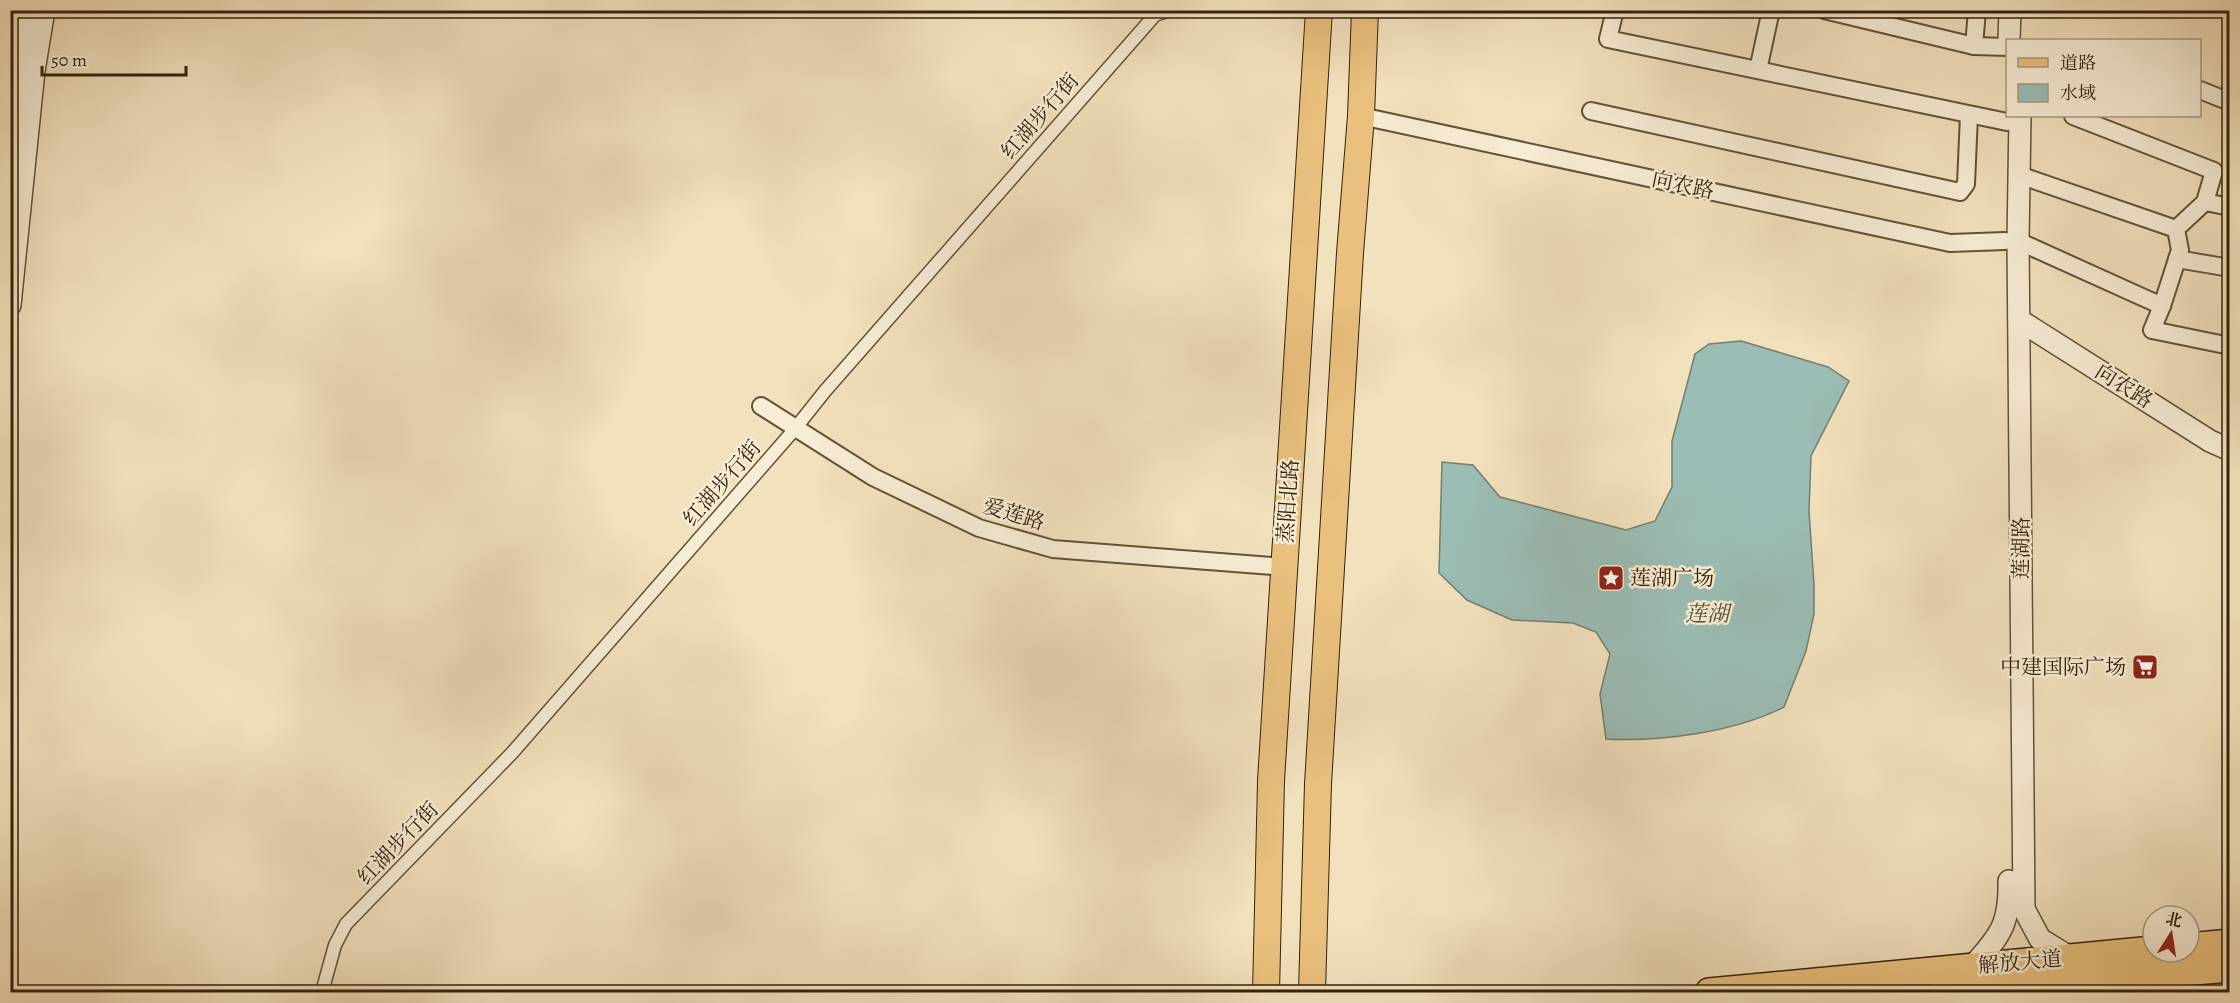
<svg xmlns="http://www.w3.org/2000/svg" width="2240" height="1003" viewBox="0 0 2240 1003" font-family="Alegreya,'Noto Serif SC',serif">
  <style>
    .water { fill: #9bbdb5; stroke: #727f71; stroke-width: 1.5 }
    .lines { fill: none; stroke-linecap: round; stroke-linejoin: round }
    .pedestrian-casing { stroke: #645237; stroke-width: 15 }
    .minor-casing { stroke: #645237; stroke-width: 20 }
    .tertiary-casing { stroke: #645237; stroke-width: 24 }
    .primary-casing { stroke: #34220a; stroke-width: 28 }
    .trunk-casing { stroke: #34220a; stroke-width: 30 }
    .pedestrian { stroke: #f7ecd4; stroke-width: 12 }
    .minor { stroke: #f7ecd4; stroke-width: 16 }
    .tertiary { stroke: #f7ecd4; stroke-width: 21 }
    .primary { stroke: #e9c07e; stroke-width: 26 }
    .trunk { stroke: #e9c07e; stroke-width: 27 }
    .labels { text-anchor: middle; stroke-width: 5; stroke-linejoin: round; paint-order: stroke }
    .street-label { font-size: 21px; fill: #34220a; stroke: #f7ecd4 }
    .poi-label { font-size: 21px; fill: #34220a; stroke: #f7ecd4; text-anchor: start }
    .water-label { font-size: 22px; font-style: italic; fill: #53503d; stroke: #f7ecd4 }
  </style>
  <rect width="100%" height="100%" fill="#f2e1bd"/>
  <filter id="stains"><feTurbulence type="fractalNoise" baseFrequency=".00333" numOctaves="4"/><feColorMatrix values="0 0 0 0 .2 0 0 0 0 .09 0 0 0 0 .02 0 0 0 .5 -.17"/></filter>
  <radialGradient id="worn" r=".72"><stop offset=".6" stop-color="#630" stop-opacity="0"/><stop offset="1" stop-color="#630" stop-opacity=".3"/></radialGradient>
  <path class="water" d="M 1741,341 L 1828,367 L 1849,381 L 1811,456 L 1809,511 L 1814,585 L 1814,614 L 1806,651 L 1784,707 C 1735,732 1661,742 1606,739 L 1600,694 L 1610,654 L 1596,632 L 1573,623 L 1512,620 L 1467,600 L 1439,573 L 1442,462 L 1473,465 L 1500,497 L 1626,530 L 1655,521 L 1672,487 L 1672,441 L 1695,354 L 1709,344 Z"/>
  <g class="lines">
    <defs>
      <polyline id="pedestrian" points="322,992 335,945 346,924 512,753 794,430 825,391 1155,15 1170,10"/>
      <g id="minor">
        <polyline points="1615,10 1608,39 2007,122"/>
        <polyline points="1824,10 1974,46 2008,47"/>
        <polyline points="1974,46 1977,10"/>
        <polyline points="1758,70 1771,10"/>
        <polyline points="2200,90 2230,102"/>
        <polyline points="1591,111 1960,192 1966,184 1969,115"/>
        <polyline points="1361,116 1950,243 2005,241"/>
        <polyline points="2073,116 2214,171 2205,202 2176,229 2180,250 2162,306 2152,330 2230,346"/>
        <polyline points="2019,175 2176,229"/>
        <polyline points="2205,202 2230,207"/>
        <polyline points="2018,241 2162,306"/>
        <polyline points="2177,259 2230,268"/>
        <polyline points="761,406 873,477 979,528 1053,549 1284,567"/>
      </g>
      <g id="tertiary">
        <polyline points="2009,40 2010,10"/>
        <polyline points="2020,116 2018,241 2024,909 2040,939 2071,958"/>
        <polyline points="10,127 16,69 25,10"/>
        <polyline points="10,305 34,71 44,10"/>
        <polyline points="2019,320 2210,441 2230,450"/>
        <path d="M 1973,966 C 2001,935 2010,923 2009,881"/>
      </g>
      <g id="primary">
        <polyline points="1266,992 1271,781 1319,10"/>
        <polyline points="1312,992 1318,784 1350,253 1361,116 1365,10"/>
      </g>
      <g id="trunk">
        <polyline points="2189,947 2230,943"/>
        <polyline points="1709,992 2153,950"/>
        <polyline points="1942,992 2230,968"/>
      </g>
    </defs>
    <use href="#pedestrian" class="pedestrian-casing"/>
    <use href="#minor" class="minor-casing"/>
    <use href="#tertiary" class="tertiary-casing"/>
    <use href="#primary" class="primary-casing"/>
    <use href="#trunk" class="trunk-casing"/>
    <use href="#pedestrian" class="pedestrian"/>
    <use href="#minor" class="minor"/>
    <use href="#tertiary" class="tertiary"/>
    <use href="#primary" class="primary"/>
    <use href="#trunk" class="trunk"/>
  </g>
  <defs>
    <symbol id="sight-square" viewBox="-11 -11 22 22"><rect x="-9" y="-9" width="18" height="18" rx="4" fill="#8f2418" stroke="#f7ecd4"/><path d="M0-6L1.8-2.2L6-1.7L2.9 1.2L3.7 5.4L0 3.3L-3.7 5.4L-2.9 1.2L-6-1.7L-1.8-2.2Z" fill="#fff"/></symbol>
    <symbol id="supermarket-square" viewBox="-11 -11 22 22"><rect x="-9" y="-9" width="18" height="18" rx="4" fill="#8f2418" stroke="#f7ecd4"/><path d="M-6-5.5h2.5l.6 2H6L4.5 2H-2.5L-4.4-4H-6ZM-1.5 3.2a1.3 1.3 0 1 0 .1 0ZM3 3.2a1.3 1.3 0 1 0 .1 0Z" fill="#fff"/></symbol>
  </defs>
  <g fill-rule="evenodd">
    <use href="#sight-square" x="1596" y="563" width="30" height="30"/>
    <use href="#supermarket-square" x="2130" y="652" width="30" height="30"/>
  </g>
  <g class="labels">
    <g class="street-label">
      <text transform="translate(1040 116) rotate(-49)" y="7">红湖步行街</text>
      <text transform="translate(1683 185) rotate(12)" y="7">向农路</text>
      <text transform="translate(2124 386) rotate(32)" y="7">向农路</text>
      <text transform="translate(722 483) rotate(-49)" y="7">红湖步行街</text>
      <text transform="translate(1288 501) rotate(-86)" y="7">蒸阳北路</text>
      <text transform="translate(1014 514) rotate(17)" y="7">爱莲路</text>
      <text transform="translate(2021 548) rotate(-90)" y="7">莲湖路</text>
      <text transform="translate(398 843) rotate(-46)" y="7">红湖步行街</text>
      <text transform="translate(2020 962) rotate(-5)" y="7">解放大道</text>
    </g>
    <g class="poi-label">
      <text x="1630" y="585">莲湖广场</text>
      <text x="2126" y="674" text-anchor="end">中建国际广场</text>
    </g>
    <g class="water-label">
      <text x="1707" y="621">莲湖</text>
    </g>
  </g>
  <rect width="2240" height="1003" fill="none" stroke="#f2e1bd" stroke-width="36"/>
  <rect x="12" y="12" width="2216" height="979" fill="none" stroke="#34220a" stroke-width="3"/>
  <rect x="18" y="18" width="2204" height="967" fill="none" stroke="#34220a" stroke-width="1.5"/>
  <rect x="2006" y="39" width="195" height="78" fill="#f7ecd4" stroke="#a99b83" stroke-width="1.5"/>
  <rect x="2018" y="58" width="30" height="9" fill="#e9c07e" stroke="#a99b83" stroke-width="1.5"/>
  <text x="2060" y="69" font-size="18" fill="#34220a">道路</text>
  <rect x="2018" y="84" width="30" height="18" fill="#9bbdb5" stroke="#a99b83" stroke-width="1.5"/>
  <text x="2060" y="99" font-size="18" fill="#34220a">水域</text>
  <g transform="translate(2171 934) rotate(12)"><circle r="28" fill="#f7ecd4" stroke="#a99b83" stroke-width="1.5"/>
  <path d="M0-4.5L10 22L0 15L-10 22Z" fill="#8f2418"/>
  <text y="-9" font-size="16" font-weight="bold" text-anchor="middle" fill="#34220a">北</text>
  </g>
  <path d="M42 66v9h144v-9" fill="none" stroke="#34220a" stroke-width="3"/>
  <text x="51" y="66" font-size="18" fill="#34220a" stroke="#f7ecd4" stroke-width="4.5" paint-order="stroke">50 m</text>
  <rect width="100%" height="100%" filter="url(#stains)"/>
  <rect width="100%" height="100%" fill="url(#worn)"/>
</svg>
